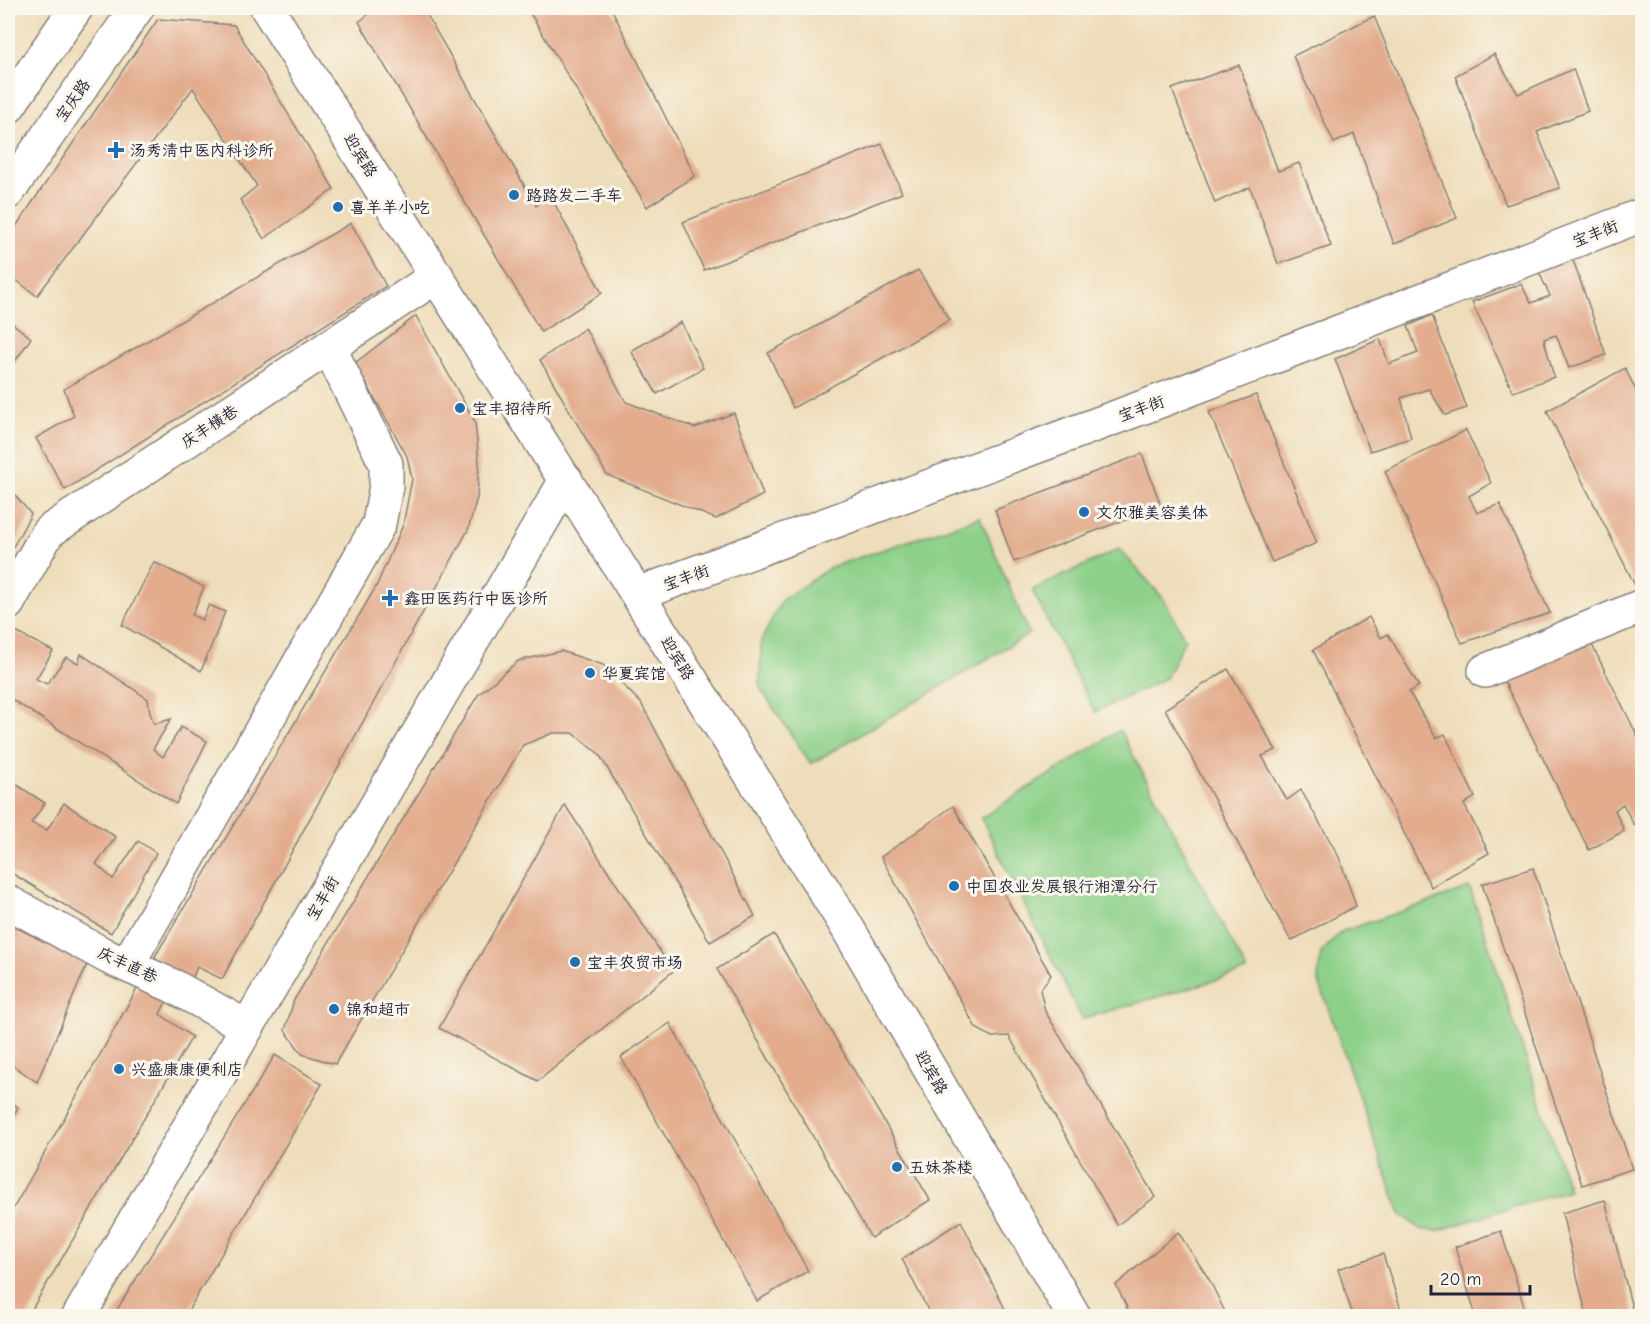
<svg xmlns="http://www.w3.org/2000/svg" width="1650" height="1324" viewBox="0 0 1650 1324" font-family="'Comic Neue','LXGW WenKai TC',sans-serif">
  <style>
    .green { fill: #8dd089; stroke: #587962; stroke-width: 1.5 }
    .building { fill: #e2ac8d }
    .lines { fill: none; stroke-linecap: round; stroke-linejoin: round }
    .minor-casing { stroke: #88807a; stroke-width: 36 }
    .tertiary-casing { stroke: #88807a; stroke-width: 36 }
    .minor { stroke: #fff; stroke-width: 33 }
    .tertiary { stroke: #fff; stroke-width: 33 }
    .poi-dot { fill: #1f6fb2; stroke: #fbf7ec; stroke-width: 2 }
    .labels { text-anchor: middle; stroke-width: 6; stroke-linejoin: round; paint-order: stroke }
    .street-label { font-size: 16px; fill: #22223b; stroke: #fbf7ec }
    .poi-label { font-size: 16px; fill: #22223b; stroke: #fbf7ec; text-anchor: start }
  </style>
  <rect width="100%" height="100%" fill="#fbf7ec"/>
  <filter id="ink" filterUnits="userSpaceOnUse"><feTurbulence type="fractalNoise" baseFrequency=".0167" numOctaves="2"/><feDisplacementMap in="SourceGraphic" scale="12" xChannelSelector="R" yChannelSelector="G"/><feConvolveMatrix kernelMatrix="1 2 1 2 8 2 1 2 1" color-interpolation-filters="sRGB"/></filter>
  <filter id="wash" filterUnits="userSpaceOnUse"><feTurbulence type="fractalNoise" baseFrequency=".008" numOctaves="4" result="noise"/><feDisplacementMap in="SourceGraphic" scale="24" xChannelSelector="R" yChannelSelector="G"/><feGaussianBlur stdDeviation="1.35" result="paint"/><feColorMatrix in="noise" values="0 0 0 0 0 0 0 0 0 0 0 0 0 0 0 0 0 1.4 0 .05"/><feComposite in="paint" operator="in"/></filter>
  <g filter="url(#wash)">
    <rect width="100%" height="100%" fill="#eeddba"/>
    <g class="green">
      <polygon points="980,517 1029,634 811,764 760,688 761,641 782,600 831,567"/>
      <polygon points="1119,549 1164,599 1185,639 1166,678 1095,712 1032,590"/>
      <polygon points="1120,730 1247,971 1082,1019 981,818"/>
      <polygon points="1470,888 1569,1190 1437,1231 1421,1229 1400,1214 1318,979 1321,953 1341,932"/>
    </g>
    <g id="blocks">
      <g class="building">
        <polygon points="376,8 423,8 536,206 550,195 602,293 541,332 359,22"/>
        <polygon points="527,8 611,8 695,176 647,207"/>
        <polygon points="1374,16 1457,218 1394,244 1354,134 1334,143 1293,56"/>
        <polygon points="158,19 234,25 334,189 264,239 240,200 257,186 193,88 37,296 8,274 8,238"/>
        <polygon points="1494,54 1518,94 1573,69 1588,111 1537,132 1560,188 1506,205 1455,76"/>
        <polygon points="1239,65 1278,171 1299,163 1331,246 1278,264 1250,187 1215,203 1172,89"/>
        <polygon points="882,144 902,193 704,270 683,222"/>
        <polygon points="351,223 386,286 65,490 36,438 74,416 64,389"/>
        <polygon points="1572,257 1606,355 1569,368 1556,335 1544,339 1554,377 1513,392 1472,302 1521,284 1531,303 1550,296 1538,270"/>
        <polygon points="918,270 950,320 793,408 768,353"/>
        <polygon points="1432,315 1467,408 1445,415 1429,389 1401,398 1411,438 1370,451 1335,359 1380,339 1389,364 1418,353 1408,326"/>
        <polygon points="416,316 475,422 479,463 477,498 468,530 222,979 197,967 191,982 154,958 376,587 403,525 412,479 407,456 355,363"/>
        <polygon points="8,320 31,338 8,372"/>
        <polygon points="681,322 703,368 657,394 631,351"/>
        <polygon points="585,328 626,402 695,428 734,413 763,495 716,519 607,475 540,360"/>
        <polygon points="1625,368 1642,403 1642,599 1547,411"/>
        <polygon points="1256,395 1317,543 1272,562 1209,412"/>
        <polygon points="1466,430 1491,483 1469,496 1477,513 1500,504 1550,613 1462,643 1385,471"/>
        <polygon points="1142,454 1161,506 1014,562 995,510"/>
        <polygon points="8,487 31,514 8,556"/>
        <polygon points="154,562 204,587 192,615 202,620 209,605 225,612 201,671 122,625"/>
        <polygon points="1369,617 1381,638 1388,634 1419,686 1409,692 1436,738 1445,734 1475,797 1464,804 1489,853 1431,887 1313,650"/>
        <polygon points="16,632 53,651 36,679 47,684 66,657 78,663 81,654 148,699 150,713 154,724 171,719 153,749 163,757 181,727 207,741 176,804 8,697 8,645"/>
        <polygon points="1590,641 1642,745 1642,821 1634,825 1623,804 1615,810 1624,831 1589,850 1504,681"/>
        <polygon points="561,651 603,665 641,703 755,916 710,942 599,754 573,733 553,733 523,745 335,1064 302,1054 285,1030 294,1000 478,695 518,661"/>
        <polygon points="1228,669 1276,750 1262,756 1287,800 1301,790 1339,857 1356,906 1291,941 1165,709"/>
        <polygon points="8,779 45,803 31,823 47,830 64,803 116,837 96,864 113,879 138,841 156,853 111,933 8,871"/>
        <polygon points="565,805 673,971 538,1081 439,1028"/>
        <polygon points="953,806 1051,975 1040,990 1045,1011 1155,1197 1117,1225 1009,1036 992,1037 976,1028 881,857"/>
        <polygon points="1533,868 1632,1169 1582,1185 1482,884"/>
        <polygon points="8,923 87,964 37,1082 8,1062 8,1007 13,996 8,994"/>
        <polygon points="774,934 930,1200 871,1238 717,969"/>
        <polygon points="142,980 169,996 160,1014 192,1037 28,1316 8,1316 8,1218"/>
        <polygon points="670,1023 808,1271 757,1301 621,1057"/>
        <polygon points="275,1055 322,1084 185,1316 113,1316"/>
        <polygon points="8,1100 18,1107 8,1127"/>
        <polygon points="1605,1200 1634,1316 1587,1316 1586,1313 1562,1213"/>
        <polygon points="961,1221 1005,1309 992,1316 931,1316 902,1259"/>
        <polygon points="1501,1231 1527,1316 1476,1316 1455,1247"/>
        <polygon points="1178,1232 1209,1279 1227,1316 1131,1316 1116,1285"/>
        <polygon points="1383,1254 1403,1316 1353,1316 1338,1269"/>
      </g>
    </g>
  </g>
  <g filter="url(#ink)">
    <use href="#blocks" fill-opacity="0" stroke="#88807a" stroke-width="1.5"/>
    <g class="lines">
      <defs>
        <g id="minor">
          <polyline points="267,8 844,922 1074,1316"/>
          <polyline points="638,594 1157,402 1642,215"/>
          <polyline points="8,603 48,532 437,276"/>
          <polyline points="1485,671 1642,606"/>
          <polyline points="8,902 108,957 173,986 247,1027"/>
          <polyline points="127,965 379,524 386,486 386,464 329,347"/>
          <polyline points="79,1316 566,480"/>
        </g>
        <g id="tertiary">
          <polyline points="8,107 76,8"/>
          <polyline points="8,192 137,8"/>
        </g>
      </defs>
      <use href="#minor" class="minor-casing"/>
      <use href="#tertiary" class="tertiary-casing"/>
      <use href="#minor" class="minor"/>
      <use href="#tertiary" class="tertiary"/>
    </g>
  </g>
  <g class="poi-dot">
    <path d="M113 141h6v6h6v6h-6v6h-6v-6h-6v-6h6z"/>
    <circle cx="514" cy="195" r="6"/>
    <circle cx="338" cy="207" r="6"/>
    <circle cx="460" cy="408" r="6"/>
    <circle cx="1084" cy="512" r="6"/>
    <path d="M387 589h6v6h6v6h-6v6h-6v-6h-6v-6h6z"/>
    <circle cx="590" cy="673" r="6"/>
    <circle cx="954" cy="886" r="6"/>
    <circle cx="575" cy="962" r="6"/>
    <circle cx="334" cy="1009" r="6"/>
    <circle cx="119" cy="1069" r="6"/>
    <circle cx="897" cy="1167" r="6"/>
  </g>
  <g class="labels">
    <g class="street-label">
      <text transform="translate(72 100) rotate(-55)" y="6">宝庆路</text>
      <text transform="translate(361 155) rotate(58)" y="6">迎宾路</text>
      <text transform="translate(1595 233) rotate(-21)" y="6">宝丰街</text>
      <text transform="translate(1141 408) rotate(-20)" y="6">宝丰街</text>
      <text transform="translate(209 426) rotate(-33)" y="6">庆丰横巷</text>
      <text transform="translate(686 577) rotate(-20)" y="6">宝丰街</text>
      <text transform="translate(678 658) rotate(58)" y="6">迎宾路</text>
      <text transform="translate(322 898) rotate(-60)" y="6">宝丰街</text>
      <text transform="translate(128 964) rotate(25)" y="6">庆丰直巷</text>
      <text transform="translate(932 1072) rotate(60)" y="6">迎宾路</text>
    </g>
    <g class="poi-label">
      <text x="130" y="156">汤秀清中医内科诊所</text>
      <text x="526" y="201">路路发二手车</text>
      <text x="350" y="213">喜羊羊小吃</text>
      <text x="472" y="414">宝丰招待所</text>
      <text x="1096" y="518">文尔雅美容美体</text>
      <text x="404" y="604">鑫田医药行中医诊所</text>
      <text x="602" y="679">华夏宾馆</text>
      <text x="966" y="892">中国农业发展银行湘潭分行</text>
      <text x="587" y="968">宝丰农贸市场</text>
      <text x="346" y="1015">锦和超市</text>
      <text x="131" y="1075">兴盛康康便利店</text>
      <text x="909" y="1173">五妹茶楼</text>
    </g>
  </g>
  <rect width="1650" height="1324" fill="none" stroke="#fbf7ec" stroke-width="30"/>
  <path d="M1431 1285v9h99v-9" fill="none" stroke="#22223b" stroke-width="3"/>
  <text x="1440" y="1285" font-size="18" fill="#22223b" stroke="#fbf7ec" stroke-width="4.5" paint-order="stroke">20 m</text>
</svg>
